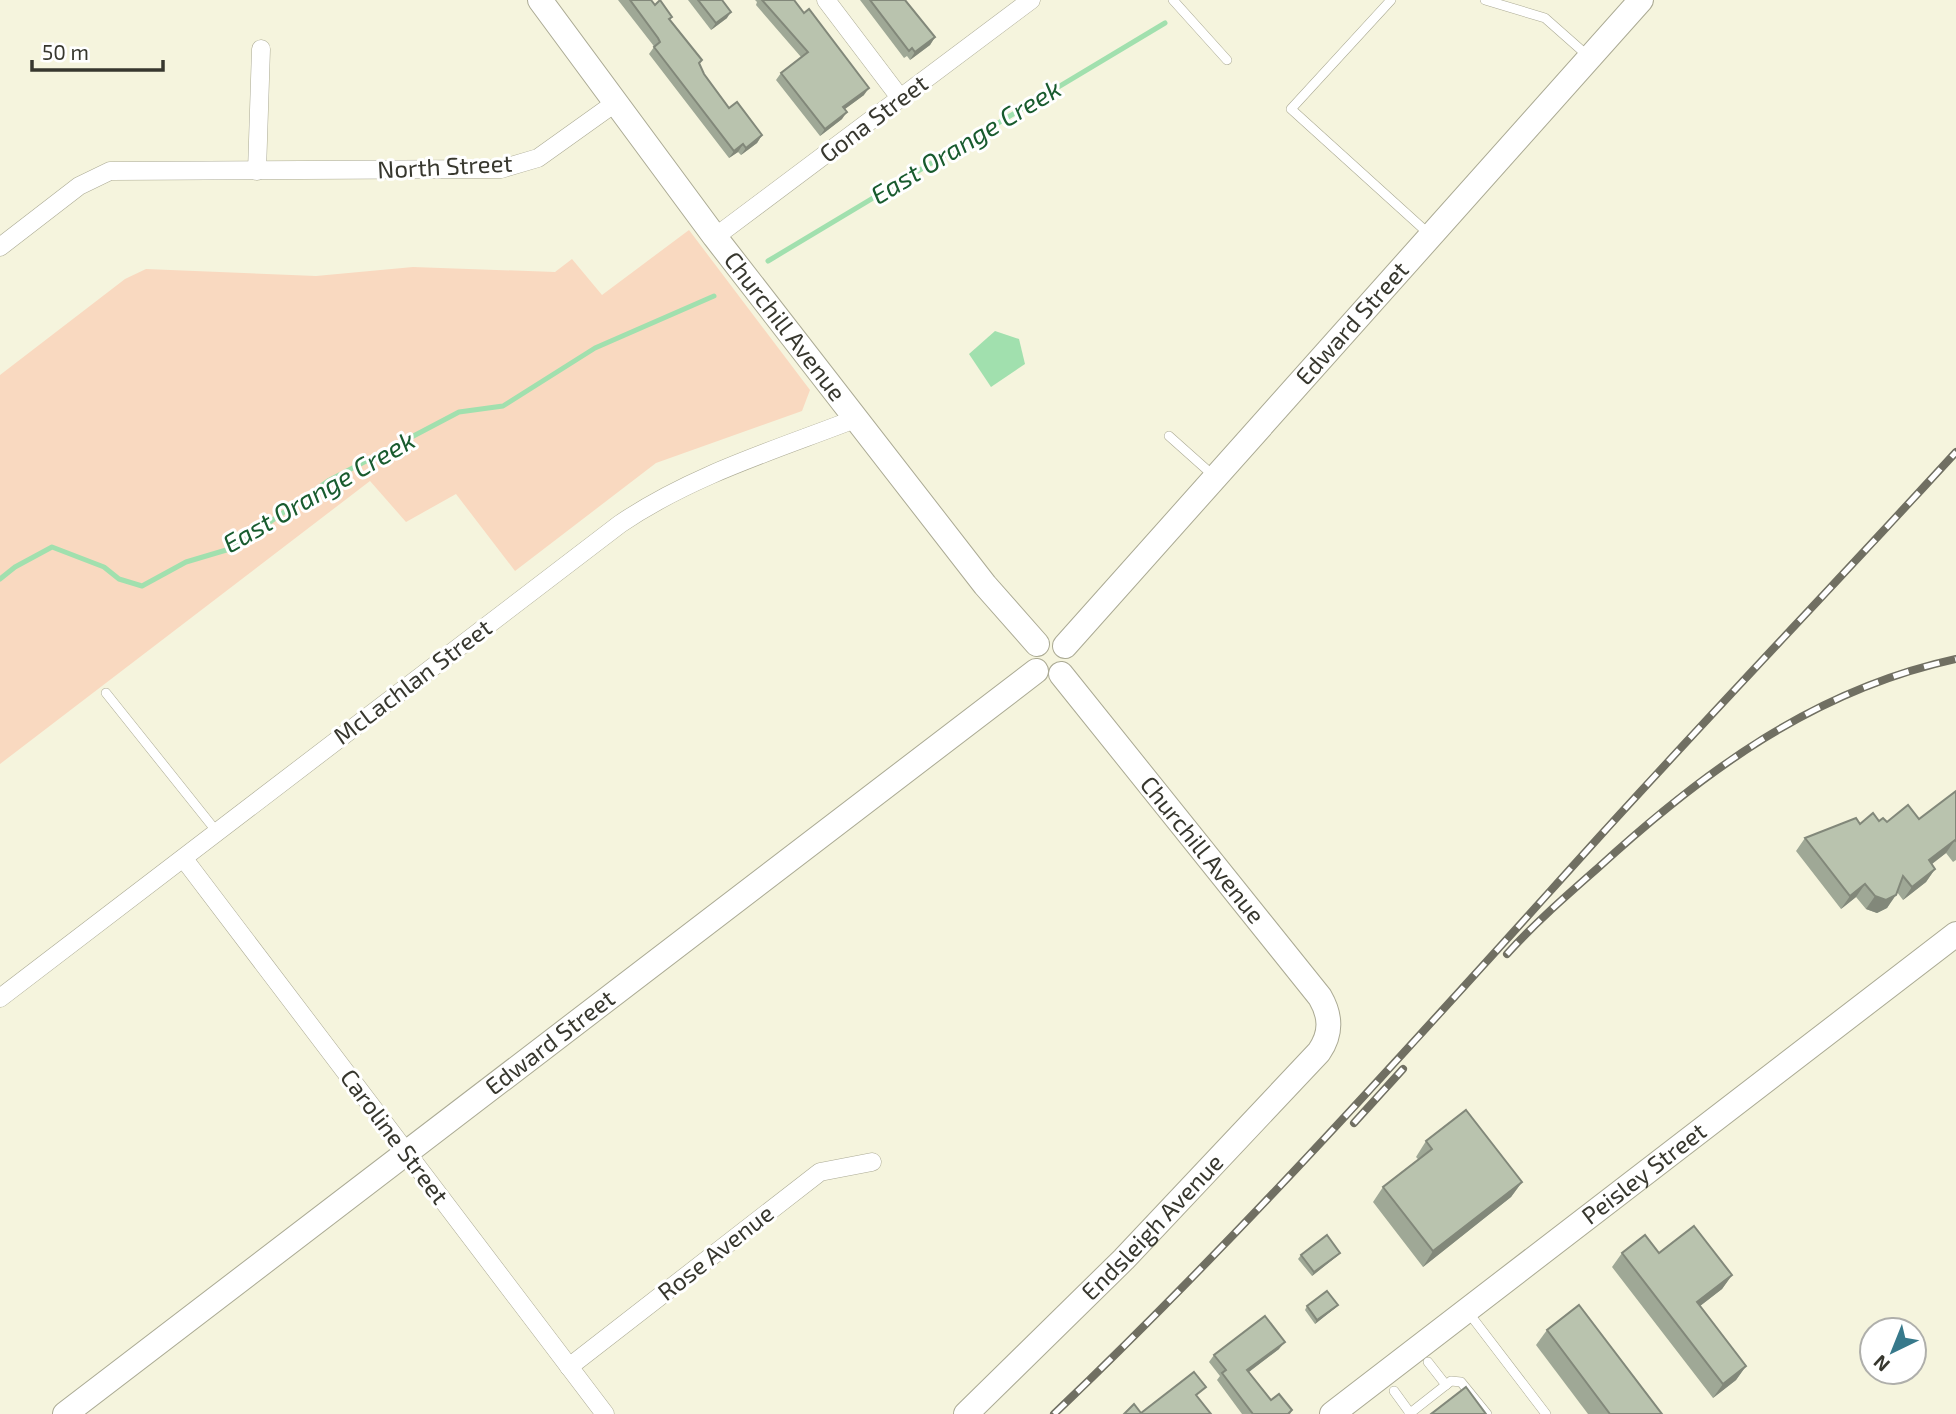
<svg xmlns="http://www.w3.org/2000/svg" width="1956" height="1414" viewBox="0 0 1956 1414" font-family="'Exo 2',sans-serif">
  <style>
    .green { fill: #f9d9c0 }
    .water { fill: #a1e0ae }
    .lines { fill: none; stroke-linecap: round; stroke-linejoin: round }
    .stream { stroke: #a1e0ae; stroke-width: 5 }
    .lane-casing { stroke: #abaa94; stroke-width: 10 }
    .street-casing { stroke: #abaa94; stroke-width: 19 }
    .secondary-casing { stroke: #abaa94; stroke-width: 26 }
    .lane { stroke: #fff; stroke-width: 9 }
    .street { stroke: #fff; stroke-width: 18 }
    .secondary { stroke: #fff; stroke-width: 24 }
    .rail-casing { stroke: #706f62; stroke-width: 8 }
    .rail { stroke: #fff; stroke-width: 5; stroke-dasharray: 16; stroke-linecap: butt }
    .wall { fill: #9fa896 }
    .shaded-wall { fill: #82887a }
    .building { fill: #b9c3ae; stroke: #82887a; stroke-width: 2 }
    .labels { text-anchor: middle; stroke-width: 6; stroke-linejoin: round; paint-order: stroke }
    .street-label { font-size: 24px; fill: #37372e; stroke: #fff }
    .water-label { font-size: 26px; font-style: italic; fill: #185b2e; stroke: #fff }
  </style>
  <rect width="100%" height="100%" fill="#f5f4dd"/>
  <polygon class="green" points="689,230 810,390 802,411 656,463 515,571 456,494 406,522 370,481 0,764 0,375 125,279 146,269 316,276 413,267 555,272 572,259 602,295"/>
  <polygon class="water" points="995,331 1019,339 1025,364 991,387 969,354"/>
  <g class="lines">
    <g class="stream">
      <polyline points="768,261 1165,23"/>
      <polyline points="0,579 15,567 52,547 104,567 119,579 142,586 186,562 233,548 328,481 459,412 503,406 595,348 714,296"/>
    </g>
    <defs>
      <g id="lane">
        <polyline points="1173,0 1227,60"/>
        <polyline points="1391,0 1291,109 1429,234"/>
        <polyline points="1485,0 1545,18 1588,56"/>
        <polyline points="1169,436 1215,477"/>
        <polyline points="106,693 217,832"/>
        <polyline points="1468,1312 1546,1414"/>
        <polyline points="1428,1362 1446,1385"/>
        <polyline points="1394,1391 1410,1413"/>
        <polyline points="1409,1414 1451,1381 1461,1382 1487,1414"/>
      </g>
      <g id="street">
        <polyline points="826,0 901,99"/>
        <polyline points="257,171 261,49"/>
        <polyline points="715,237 1031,0"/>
        <polyline points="0,247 79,186 110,171 501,169 538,158 615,103"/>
        <polyline points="184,859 605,1414"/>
        <path d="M 0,998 L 620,524 C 692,475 775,450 855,419"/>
        <polyline points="569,1367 820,1172 872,1162"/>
      </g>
      <g id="secondary">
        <path id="s1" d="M 540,0 L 715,237 L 985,585 L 1037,644"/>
        <path id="s2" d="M 1065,646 L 1641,0"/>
        <path id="s3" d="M 65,1414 L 1036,671"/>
        <path id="s4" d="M 966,1414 L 1124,1259 L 1319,1052 C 1332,1033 1331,1016 1320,997 L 1061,674"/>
        <path id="s5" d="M 1332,1414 L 1956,934"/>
      </g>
    </defs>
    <use href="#lane" class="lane-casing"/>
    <use href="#street" class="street-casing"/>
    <use href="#secondary" class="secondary-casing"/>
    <use href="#lane" class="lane"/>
    <use href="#street" class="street"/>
    <use href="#secondary" class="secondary"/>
    <defs>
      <g id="rail">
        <path d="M 1507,954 C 1535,923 1567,895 1599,867 C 1704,771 1814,690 1956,659"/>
        <polyline points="1354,1123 1403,1069"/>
        <path d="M 1054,1414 C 1246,1231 1422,1033 1600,836 C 1717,707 1838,581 1956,452"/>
      </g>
    </defs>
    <use href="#rail" class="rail-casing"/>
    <use href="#rail" class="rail"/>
  </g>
  <g class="wall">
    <polygon points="618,0 651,0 655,5 672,17 670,20 702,60 699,64 704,74 729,108 762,135 757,143 741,155 738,152 729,158 649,54 654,47 653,45"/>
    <polygon points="688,0 722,0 727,18 711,30"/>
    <polygon points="755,0 794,0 864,95 845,109 842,119 820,136 776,80 781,73 801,57 756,5 757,2"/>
    <polygon points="860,0 905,0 935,37 930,45 910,60 907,56 904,58"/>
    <polygon points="1956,791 1956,860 1953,862 1946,853 1932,864 1935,869 1926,882 1903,900 1897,892 1887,908 1877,913 1866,909 1856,897 1841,909 1796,851 1805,838 1860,824 1879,821 1887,822 1919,819"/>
    <polygon points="1426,1141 1522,1182 1511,1197 1423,1267 1373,1202 1383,1187 1419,1160 1416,1157"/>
    <polygon points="1340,1253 1337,1256 1312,1276 1298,1259 1301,1255"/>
    <polygon points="1622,1253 1659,1253 1732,1275 1722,1289 1700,1306 1746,1366 1736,1380 1713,1398 1612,1267"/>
    <polygon points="1338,1305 1335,1308 1315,1324 1305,1310 1307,1306"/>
    <polygon points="1547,1330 1662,1414 1588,1414 1536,1345"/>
    <polygon points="1279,1349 1249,1372 1271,1400 1292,1410 1290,1414 1242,1414 1217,1380 1220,1376 1209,1362 1214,1355"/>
  </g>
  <g class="shaded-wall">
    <polygon points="731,12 727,18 711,30 716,23"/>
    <polygon points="935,37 930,45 910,60 915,52"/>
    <polygon points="869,88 864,95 838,114 843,107"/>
    <polygon points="847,112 842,119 820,136 825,129"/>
    <polygon points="762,135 757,143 741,155 746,148"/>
    <polygon points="743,144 738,152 729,158 734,151"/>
    <polygon points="1955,840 1946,853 1920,873 1929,860"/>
    <polygon points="1935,869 1926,882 1903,900 1912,887"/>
    <polygon points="1865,884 1856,897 1841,909 1850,896"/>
    <polygon points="1896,895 1887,908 1877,913 1866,909 1875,896"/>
    <polygon points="1522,1182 1511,1197 1423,1267 1433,1251"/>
    <polygon points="1340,1253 1337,1256 1312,1276 1314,1272"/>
    <polygon points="1732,1275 1722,1289 1687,1316 1697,1302"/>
    <polygon points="1338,1305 1335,1308 1315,1324 1317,1320"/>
    <polygon points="1285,1342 1279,1349 1242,1377 1247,1370"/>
    <polygon points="1746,1366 1736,1380 1713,1398 1723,1384"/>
  </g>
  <g class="building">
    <polygon points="630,0 651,0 655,5 660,0 672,17 669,19 702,60 699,63 704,74 729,108 737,102 762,135 746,148 743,144 734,151 654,47 660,42 658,38"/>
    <polygon points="698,0 722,0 731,12 716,23"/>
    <polygon points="762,0 794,0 804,13 809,9 869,88 843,107 847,112 825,129 781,73 808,52"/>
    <polygon points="870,0 905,0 935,37 915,52 912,48 909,51"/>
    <polygon points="1956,791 1956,841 1955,840 1929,860 1935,869 1912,887 1903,876 1896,895 1886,900 1875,896 1865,884 1850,896 1805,838 1856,818 1860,824 1873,813 1879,821 1883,818 1887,822 1908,805 1919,819"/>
    <polygon points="1466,1110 1522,1182 1433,1251 1383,1187 1432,1149 1426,1141"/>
    <polygon points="1694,1226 1732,1275 1697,1302 1746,1366 1723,1384 1622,1253 1645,1235 1659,1253"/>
    <polygon points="1327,1235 1340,1253 1314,1272 1301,1255"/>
    <polygon points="1327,1291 1338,1305 1317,1320 1307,1306"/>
    <polygon points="1579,1305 1662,1414 1610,1414 1547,1330"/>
    <polygon points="1265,1316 1285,1342 1247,1370 1271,1400 1279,1394 1292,1410 1288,1414 1253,1414 1222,1373 1226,1370 1214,1355"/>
    <polygon points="1194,1372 1206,1387 1196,1395 1211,1414 1124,1414 1134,1404 1141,1413"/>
    <polygon points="1466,1387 1486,1414 1431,1414"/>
  </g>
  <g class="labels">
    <g class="street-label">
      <text transform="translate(874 119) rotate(-37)" y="8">Gona Street</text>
      <text transform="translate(445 167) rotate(-3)" y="8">North Street</text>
      <text dy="8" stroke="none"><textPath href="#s2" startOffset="432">Edward Street</textPath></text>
      <text dy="8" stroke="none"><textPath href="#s1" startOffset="408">Churchill Avenue</textPath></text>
      <text transform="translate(413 682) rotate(-37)" y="8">McLachlan Street</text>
      <text transform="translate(1202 850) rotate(51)" y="8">Churchill Avenue</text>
      <text dy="8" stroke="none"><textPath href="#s3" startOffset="611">Edward Street</textPath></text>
      <text transform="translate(394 1137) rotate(53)" y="8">Caroline Street</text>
      <text dy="8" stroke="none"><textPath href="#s5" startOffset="394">Peisley Street</textPath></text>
      <text dy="8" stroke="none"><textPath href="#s4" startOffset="264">Endsleigh Avenue</textPath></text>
      <text transform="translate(716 1253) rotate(-38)" y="8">Rose Avenue</text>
    </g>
    <g class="water-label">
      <text transform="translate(966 142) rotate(-31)" y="9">East Orange Creek</text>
      <text transform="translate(319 492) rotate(-30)" y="9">East Orange Creek</text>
    </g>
  </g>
  <g transform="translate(1893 1351) rotate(223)"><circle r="33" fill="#ffffff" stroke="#afafab" stroke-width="2"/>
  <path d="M0-5L12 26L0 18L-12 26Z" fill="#37798b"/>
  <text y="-10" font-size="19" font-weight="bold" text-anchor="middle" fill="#37372e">N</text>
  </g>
  <path d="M32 60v10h131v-10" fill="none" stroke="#37372e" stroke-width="3.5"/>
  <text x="42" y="60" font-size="21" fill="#37372e" stroke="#ffffff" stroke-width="5" paint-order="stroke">50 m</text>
</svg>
